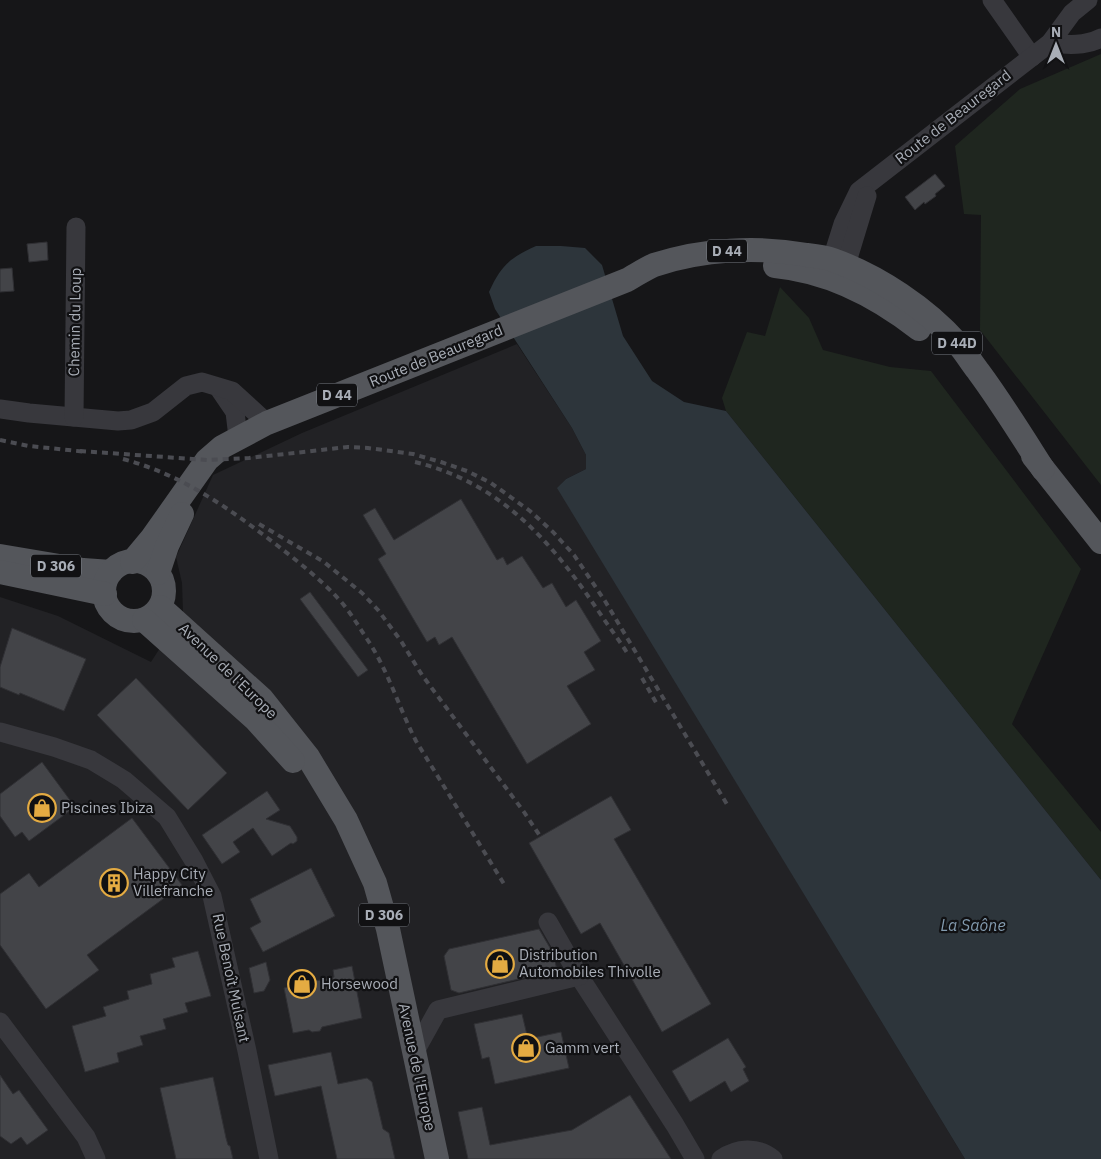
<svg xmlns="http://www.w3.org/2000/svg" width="1101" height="1159" viewBox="0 0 1101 1159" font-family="'IBM Plex Sans',sans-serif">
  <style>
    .built { fill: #222225 }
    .green { fill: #1f261f }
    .water { fill: #2d353b }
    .building { fill: #434448; stroke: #303034 }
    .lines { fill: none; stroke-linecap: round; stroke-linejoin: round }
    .minor { stroke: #38383d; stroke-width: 19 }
    .major { stroke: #54565b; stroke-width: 24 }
    .rail { stroke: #4b4c52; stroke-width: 4; stroke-dasharray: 6 5; stroke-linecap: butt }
    .labels { text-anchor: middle; stroke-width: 4.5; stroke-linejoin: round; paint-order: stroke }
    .shield { fill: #111113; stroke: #7b7f86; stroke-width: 1 }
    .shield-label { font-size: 14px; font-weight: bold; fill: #a9aeb7 }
    .street-label { font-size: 15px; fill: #a9aeb7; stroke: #111113 }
    .poi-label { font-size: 15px; fill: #a9aeb7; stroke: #111113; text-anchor: start }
    .water-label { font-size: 16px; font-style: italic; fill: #839baf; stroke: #111113 }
  </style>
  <rect width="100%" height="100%" fill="#161618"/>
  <polygon class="built" points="517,344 572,428 586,455 586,469 566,479 558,488 965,1159 0,1159 0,597 58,616 151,662 183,612 182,583 176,557 213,475 302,433"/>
  <g class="green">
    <polygon points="1101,54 1101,485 980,330 981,215 964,214 955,146 1020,89"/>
    <polygon points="780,287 809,318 823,350 890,367 931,371 1081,569 1012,724 1101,832 1101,880 726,411 722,398 747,332 765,336"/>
  </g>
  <path class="water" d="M 536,246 L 561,246 L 585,248 L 602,265 L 623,336 L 652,381 L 684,402 L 726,411 L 1101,880 L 1101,1159 L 965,1159 L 557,488 L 566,479 L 586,469 L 586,455 L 572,428 L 495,309 L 489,292 C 501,265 510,258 536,246 Z"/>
  <g class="building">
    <polygon points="935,174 945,186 935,194 936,196 925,204 924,202 915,210 905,197"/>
    <polygon points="47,242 48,260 29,262 27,244"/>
    <polygon points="12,268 14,291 0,292 0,269"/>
    <polygon points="461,499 497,560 503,557 507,565 522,556 543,588 552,583 566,607 576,600 601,641 584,652 595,670 567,686 591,724 527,764 452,637 439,645 435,637 427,642 378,559 386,554 363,515 375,508 394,540"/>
    <polygon points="310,592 368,670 358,677 300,599"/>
    <polygon points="12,628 86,659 64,711 20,693 19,695 0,687 0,667"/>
    <polygon points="136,678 227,773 188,810 97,715"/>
    <polygon points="42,762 75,807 29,841 22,832 15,837 0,816 0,794"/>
    <polygon points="267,791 280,810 266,819 290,826 297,837 297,841 293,844 291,843 272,856 253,828 233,842 240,852 222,864 202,835"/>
    <polygon points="611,796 631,830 614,839 711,1004 662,1032 600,923 581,934 529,843"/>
    <polygon points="132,818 182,885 87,955 99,970 46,1009 0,945 0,894 29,873 39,887"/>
    <polygon points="311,868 335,916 263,952 250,928 261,922 250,899"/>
    <polygon points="539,929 553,953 557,970 459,993 451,990 444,956 449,949"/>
    <polygon points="198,951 211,996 185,1003 188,1012 163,1019 166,1029 140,1036 143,1045 117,1053 119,1062 85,1072 72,1026 106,1016 103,1007 129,999 127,991 152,984 150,974 175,967 172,958"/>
    <polygon points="266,962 270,980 264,991 254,993 249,968"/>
    <polygon points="352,966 362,1018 322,1027 320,1031 312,1032 309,1030 293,1033 284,988 334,977 333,970"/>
    <polygon points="522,1014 528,1039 561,1032 569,1068 495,1084 489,1057 482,1059 474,1024"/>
    <polygon points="728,1038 746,1067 743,1069 749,1081 731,1092 725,1081 690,1102 672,1071"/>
    <polygon points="331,1052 338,1084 367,1078 372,1082 383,1129 389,1133 395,1159 337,1159 321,1086 275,1096 268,1065"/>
    <polygon points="0,1075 13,1094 19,1090 48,1130 27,1145 21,1137 11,1144 0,1136"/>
    <polygon points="213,1077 226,1138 228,1145 230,1146 233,1159 176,1159 160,1088"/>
    <polygon points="630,1095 671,1159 468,1159 458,1112 482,1107 490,1145 572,1130"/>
  </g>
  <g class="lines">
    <g class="minor">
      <polyline points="992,0 1032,57"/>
      <path d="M 1050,43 C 1068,45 1085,46 1101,38"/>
      <polyline points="832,259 843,224 859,191 1050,43 1072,13 1088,0"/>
      <polyline points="846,265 867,196"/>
      <polyline points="220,390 235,412 238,437"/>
      <polyline points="0,409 29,413 118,421 131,420 153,412 186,386 202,382 232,391 267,423"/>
      <polyline points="74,417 76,227"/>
      <polyline points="0,732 54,747 91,760 124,780 167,817 194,861 212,896 247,1051 269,1159"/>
      <polyline points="548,922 579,976 675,1125 695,1159"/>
      <polyline points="0,1022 86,1137 96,1159"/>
      <polyline points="414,1053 438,1010 579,976"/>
      <path d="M 721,1159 C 737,1148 757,1146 773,1159"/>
    </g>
    <g class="major">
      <path d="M 775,266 C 828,271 878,297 919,329"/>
      <polyline points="1033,456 1101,542"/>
      <polyline points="0,556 83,570 111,572"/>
      <circle cx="134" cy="591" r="30"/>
      <path d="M 132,562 L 152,538 L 207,460 L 222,447 L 267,423 L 627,280 C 636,275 645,269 654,265 C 703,249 757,246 807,255 C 816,256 825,257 833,260 C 878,276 926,308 958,344 C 965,352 971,362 978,371 C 1001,402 1022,436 1043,469"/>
      <polyline points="0,572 105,594"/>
      <polyline points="158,573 167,546 182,514"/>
      <polyline points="160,607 262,699 308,757 346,820 375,883 388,929 437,1159"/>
      <polyline points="144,620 255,719 293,761"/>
    </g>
    <g class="rail">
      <polyline points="0,440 29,446 87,452"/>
      <polyline points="80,451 207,460 249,458 348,447 368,448 413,454 441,462 467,471 491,483 530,511 553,532 574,555 605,601 728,806"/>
      <path d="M 123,459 C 183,475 230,509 278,546 C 301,564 324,582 343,604 C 352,615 359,627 367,639 C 388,670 399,708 416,741 L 504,884"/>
      <path d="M 415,462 C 501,483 552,542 599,612 C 609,627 620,641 629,656"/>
      <polyline points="259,524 324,562 362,593 378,610 401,641 422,675 524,812 540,836"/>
      <polyline points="642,678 658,706"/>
    </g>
  </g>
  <defs>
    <symbol id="shop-ring" viewBox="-11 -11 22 22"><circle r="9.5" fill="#111113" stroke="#e4ab42" stroke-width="1.5"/><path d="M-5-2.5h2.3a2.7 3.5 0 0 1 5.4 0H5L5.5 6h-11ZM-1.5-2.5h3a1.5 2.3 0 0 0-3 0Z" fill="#e4ab42"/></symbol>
    <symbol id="building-ring" viewBox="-11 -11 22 22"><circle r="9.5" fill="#111113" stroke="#e4ab42" stroke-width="1.5"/><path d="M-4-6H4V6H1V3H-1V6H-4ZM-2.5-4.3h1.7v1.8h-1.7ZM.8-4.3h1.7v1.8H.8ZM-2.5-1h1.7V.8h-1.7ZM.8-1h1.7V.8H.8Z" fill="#e4ab42"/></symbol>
  </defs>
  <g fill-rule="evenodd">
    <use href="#shop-ring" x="26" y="792" width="32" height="32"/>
    <use href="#building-ring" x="98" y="867" width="32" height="32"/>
    <use href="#shop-ring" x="484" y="948" width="32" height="32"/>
    <use href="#shop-ring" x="286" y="968" width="32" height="32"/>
    <use href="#shop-ring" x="510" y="1032" width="32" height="32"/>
  </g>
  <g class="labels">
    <g class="shield">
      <rect x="707" y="239.5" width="40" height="23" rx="4"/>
      <rect x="932" y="331.5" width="50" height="23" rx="4"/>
      <rect x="317" y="383.5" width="40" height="23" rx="4"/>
      <rect x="31" y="554.5" width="50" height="23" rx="4"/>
      <rect x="359" y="903.5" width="50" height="23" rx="4"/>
    </g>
    <g class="shield-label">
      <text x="727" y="256">D 44</text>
      <text x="957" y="348">D 44D</text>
      <text x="337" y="400">D 44</text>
      <text x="56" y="571">D 306</text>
      <text x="384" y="920">D 306</text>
    </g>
    <g class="street-label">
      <text transform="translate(953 117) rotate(-38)" y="5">Route de Beauregard</text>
      <text transform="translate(75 322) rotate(-89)" y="5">Chemin du Loup</text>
      <text transform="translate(436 356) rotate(-22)" y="5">Route de Beauregard</text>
      <text transform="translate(228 671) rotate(44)" y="5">Avenue de l'Europe</text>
      <text transform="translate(231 978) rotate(78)" y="5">Rue Benoît Mulsant</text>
      <text transform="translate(417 1067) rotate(78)" y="5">Avenue de l'Europe</text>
    </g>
    <g class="poi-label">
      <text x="61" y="813">Piscines Ibiza</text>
      <text x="133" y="879">Happy City<tspan x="133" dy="17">Villefranche</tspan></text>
      <text x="519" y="960">Distribution<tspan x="519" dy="17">Automobiles Thivolle</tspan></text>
      <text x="321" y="989">Horsewood</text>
      <text x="545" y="1053">Gamm vert</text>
    </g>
    <g class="water-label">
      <text x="973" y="931">La Saône</text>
    </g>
  </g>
  <g transform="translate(1056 45)" stroke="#111113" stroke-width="4" paint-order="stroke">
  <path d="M0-4L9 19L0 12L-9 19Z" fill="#a9aeb7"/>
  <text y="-8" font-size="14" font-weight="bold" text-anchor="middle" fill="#a9aeb7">N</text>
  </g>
</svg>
